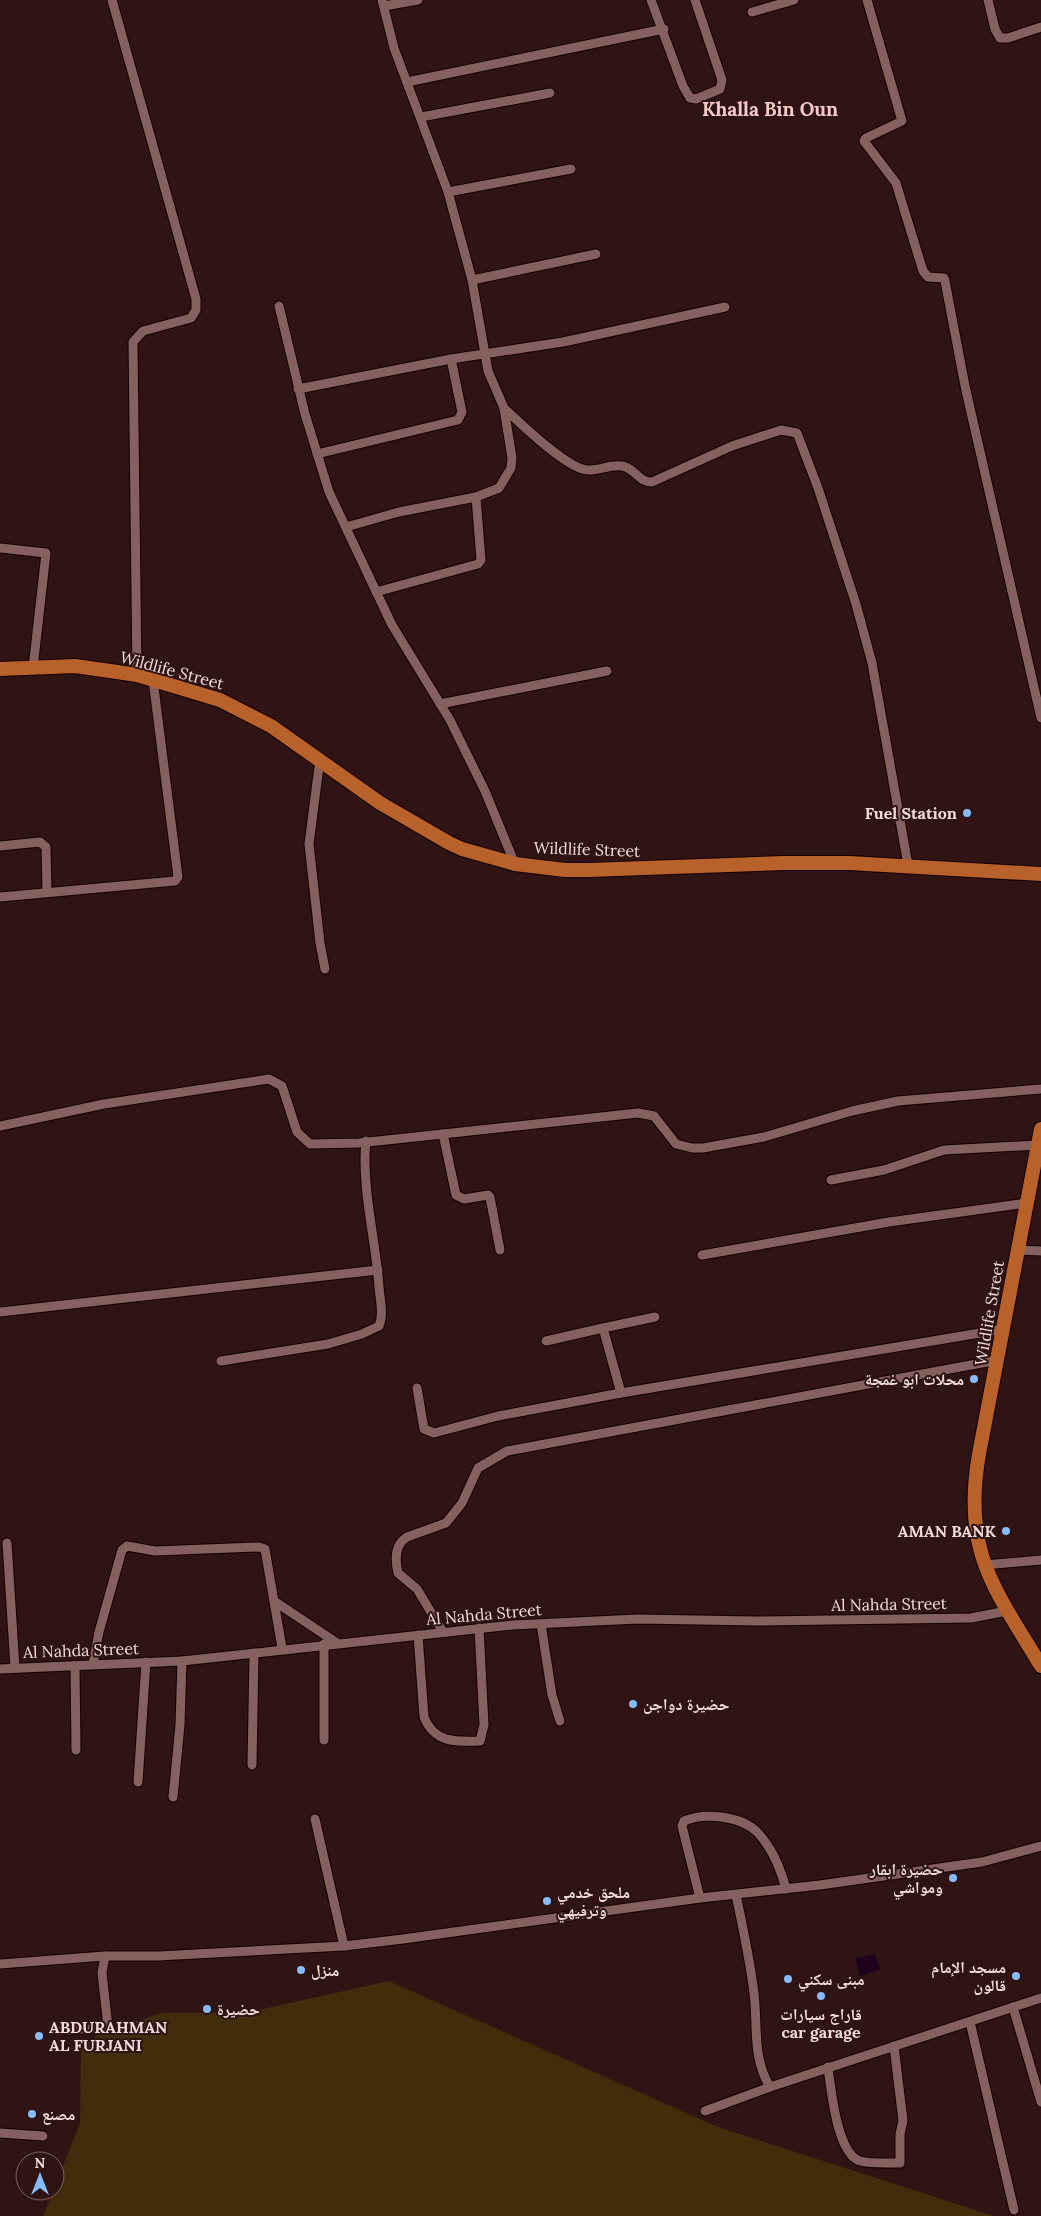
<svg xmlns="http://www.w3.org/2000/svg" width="1041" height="2216" viewBox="0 0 1041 2216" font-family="Lora,'Noto Naskh Arabic',serif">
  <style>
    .green { fill: #422c0c }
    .water { fill: #1f001d }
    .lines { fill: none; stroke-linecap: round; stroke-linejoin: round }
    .minor-casing { stroke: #160102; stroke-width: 11 }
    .primary-casing { stroke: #160102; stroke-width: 16 }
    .minor { stroke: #84605e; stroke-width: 9 }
    .primary { stroke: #b9612a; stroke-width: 14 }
    .poi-dot { fill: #87bbfb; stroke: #301313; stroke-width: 2 }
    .labels { text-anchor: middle; stroke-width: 4; stroke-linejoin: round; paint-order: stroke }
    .street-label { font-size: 16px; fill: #f1dbda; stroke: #301313 }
    .poi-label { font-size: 16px; font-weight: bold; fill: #f1dbda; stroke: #301313; text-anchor: start }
    .quarter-label { font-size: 19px; font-weight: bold; fill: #f5cbc9; stroke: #301313 }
  </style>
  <rect width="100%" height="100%" fill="#301313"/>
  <polygon class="green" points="389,1981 718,2127 994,2216 43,2216 53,2191 55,2191 55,2186 80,2123 81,2042 160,2013 250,2012"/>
  <polygon class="water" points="875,1954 880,1970 860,1976 855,1958"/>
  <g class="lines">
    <defs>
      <g id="minor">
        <polyline points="112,0 196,299 196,310 191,318 143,331 133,342 137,675"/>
        <polyline points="651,0 683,86 690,98 696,99 720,89 722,80 695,0"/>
        <polyline points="867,0 902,121 866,138 864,141 896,183 923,271 928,277 944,278 945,281 965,386 1041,718"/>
        <polyline points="988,0 995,29 1000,38 1008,38 1041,27"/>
        <polyline points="384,6 418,0"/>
        <polyline points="752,12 794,0"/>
        <polyline points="407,82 664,29"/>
        <polyline points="421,117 550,93"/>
        <polyline points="448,192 571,169"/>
        <polyline points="472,280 596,254"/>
        <polyline points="279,306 305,414 329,492 392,625 450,720 485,791 515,864"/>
        <polyline points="298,389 451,359 563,342 725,307"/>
        <path d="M 504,408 C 520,423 566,468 587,470 C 599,471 610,464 622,466 C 635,468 638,482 652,482 L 732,446 L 781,430 L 797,433 L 818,488 L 856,604 L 872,663 L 908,865"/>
        <polyline points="317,454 458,420 462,412 451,359"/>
        <polyline points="346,527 399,512 476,497 499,488 511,468 512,458 504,408 488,371 472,280 448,192 394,48 382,0"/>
        <polyline points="0,548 46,553 33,668"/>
        <polyline points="376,592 478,564 481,560 476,497"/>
        <polyline points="440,704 607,671"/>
        <polyline points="320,759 309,844 320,943 325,969"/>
        <polyline points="0,846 40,842 46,847 47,892"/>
        <polyline points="0,897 175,881 178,877 153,680"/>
        <polyline points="0,1126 104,1104 269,1079 282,1086 297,1132 310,1144 359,1143 638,1113 654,1116 676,1144 692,1148 703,1148 764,1137 852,1111 898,1101 1041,1089"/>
        <polyline points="443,1134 456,1195 464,1199 488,1195 490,1197 500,1250"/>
        <polyline points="831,1180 884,1170 944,1150 1038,1145"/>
        <polyline points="1018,1250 1041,1251"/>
        <polyline points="702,1255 889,1222 1027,1203"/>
        <polyline points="0,1312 378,1270"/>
        <polyline points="546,1341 603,1328"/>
        <path d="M 221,1361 L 328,1344 L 362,1334 L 379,1326 C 384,1314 380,1300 379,1287 C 376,1241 361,1186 366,1141"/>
        <polyline points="417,1388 424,1429 434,1433 498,1416 621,1393 1004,1329"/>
        <polyline points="621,1393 603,1328 655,1317"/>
        <polyline points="7,1543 15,1668"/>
        <polyline points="984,1565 1041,1560"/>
        <polyline points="274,1601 337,1643"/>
        <polyline points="541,1624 552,1695 560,1721"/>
        <path d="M 443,1632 L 417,1589 L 398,1573 C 395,1560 394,1545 407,1537 L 446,1523 L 462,1503 L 478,1468 L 507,1451 L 998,1360"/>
        <path d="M 418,1635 L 424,1717 C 434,1743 456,1742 480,1741 L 484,1725 L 479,1628"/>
        <polyline points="93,1664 99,1632 122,1550 127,1546 155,1551 259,1547 265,1549 282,1648"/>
        <polyline points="75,1666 76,1750"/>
        <polyline points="0,1669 182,1661 513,1625 638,1619 756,1621 971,1618 1007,1611"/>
        <polyline points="324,1740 324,1644"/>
        <polyline points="252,1765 254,1653"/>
        <polyline points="138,1782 146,1662"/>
        <polyline points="173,1797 180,1725 182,1661"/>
        <polyline points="315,1819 344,1946"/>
        <path d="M 736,1895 C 743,1928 750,1960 754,1993 C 758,2027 752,2057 770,2087 L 1041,1998"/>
        <path d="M 700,1898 L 682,1826 L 684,1821 C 705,1812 742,1816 758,1833 C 772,1848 781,1870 786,1889"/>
        <polyline points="0,1964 105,1956 158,1956 344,1946 403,1939 700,1898 820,1885 982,1862 1041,1846"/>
        <polyline points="1013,2007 1041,2102"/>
        <polyline points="970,2022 1014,2210"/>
        <polyline points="58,2031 108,2027 102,1973 105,1956"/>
        <path d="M 828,2067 C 831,2089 837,2154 860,2161 C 872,2164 887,2163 900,2163 L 900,2134 L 903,2121 L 894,2046"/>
        <polyline points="705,2111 770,2087"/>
        <polyline points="0,2133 43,2136"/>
      </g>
      <g id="primary">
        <polyline points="0,669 75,666 117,672 137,675 220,700 271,726 380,803 449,843 462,849 515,864 565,870 589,870 784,863 849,863 1041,874"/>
        <path d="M 1041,1129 L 979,1454 C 962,1551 994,1588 1041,1666"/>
      </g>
    </defs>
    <use href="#minor" class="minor-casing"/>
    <use href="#primary" class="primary-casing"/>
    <use href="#minor" class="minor"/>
    <use href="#primary" class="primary"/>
  </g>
  <g class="poi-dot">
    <circle cx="967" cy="813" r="5"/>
    <circle cx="974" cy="1379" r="5"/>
    <circle cx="1006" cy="1531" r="5"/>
    <circle cx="633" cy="1704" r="5"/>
    <circle cx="953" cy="1878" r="5"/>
    <circle cx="547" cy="1901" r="5"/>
    <circle cx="301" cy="1970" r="5"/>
    <circle cx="1016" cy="1976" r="5"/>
    <circle cx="788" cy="1979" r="5"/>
    <circle cx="821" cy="1996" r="5"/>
    <circle cx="207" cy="2009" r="5"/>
    <circle cx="39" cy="2036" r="5"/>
    <circle cx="32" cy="2114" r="5"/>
  </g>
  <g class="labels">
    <g class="street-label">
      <text transform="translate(172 670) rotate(15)" y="6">Wildlife Street</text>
      <text transform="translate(587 849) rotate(2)" y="6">Wildlife Street</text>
      <text transform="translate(989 1313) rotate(-80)" y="6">Wildlife Street</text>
      <text transform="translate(889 1604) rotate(-1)" y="6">Al Nahda Street</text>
      <text transform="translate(484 1614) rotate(-5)" y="6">Al Nahda Street</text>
      <text transform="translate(81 1650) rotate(-2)" y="6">Al Nahda Street</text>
    </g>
    <g class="poi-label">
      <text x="957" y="819" text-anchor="end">Fuel Station</text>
      <text x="964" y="1385" text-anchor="end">محلات ابو غمجة</text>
      <text x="996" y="1537" text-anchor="end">AMAN BANK</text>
      <text x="643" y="1710">حضيرة دواجن</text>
      <text x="943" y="1875" text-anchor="end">حضيرة ابقار<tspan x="943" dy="18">ومواشي</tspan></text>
      <text x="557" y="1898">ملحق خدمي<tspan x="557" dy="18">وترفيهي</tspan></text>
      <text x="1006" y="1973" text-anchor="end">مسجد الإمام<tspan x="1006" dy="18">قالون</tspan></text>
      <text x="311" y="1976">منزل</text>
      <text x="798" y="1985">مبنى سكني</text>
      <text x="217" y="2015">حضيرة</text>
      <text x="821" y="2020" text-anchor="middle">قاراج سيارات<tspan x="821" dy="18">car garage</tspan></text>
      <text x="49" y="2033">ABDURAHMAN<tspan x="49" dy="18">AL FURJANI</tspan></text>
      <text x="42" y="2120">مصنع</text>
    </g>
    <g class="quarter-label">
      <text x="770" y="116">Khalla Bin Oun</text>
    </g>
  </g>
  <g transform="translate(40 2176)"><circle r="24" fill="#301313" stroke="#7d6363"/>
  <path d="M0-4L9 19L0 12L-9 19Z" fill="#87bbfb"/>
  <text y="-8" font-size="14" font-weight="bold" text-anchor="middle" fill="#f1dbda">N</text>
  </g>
</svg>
